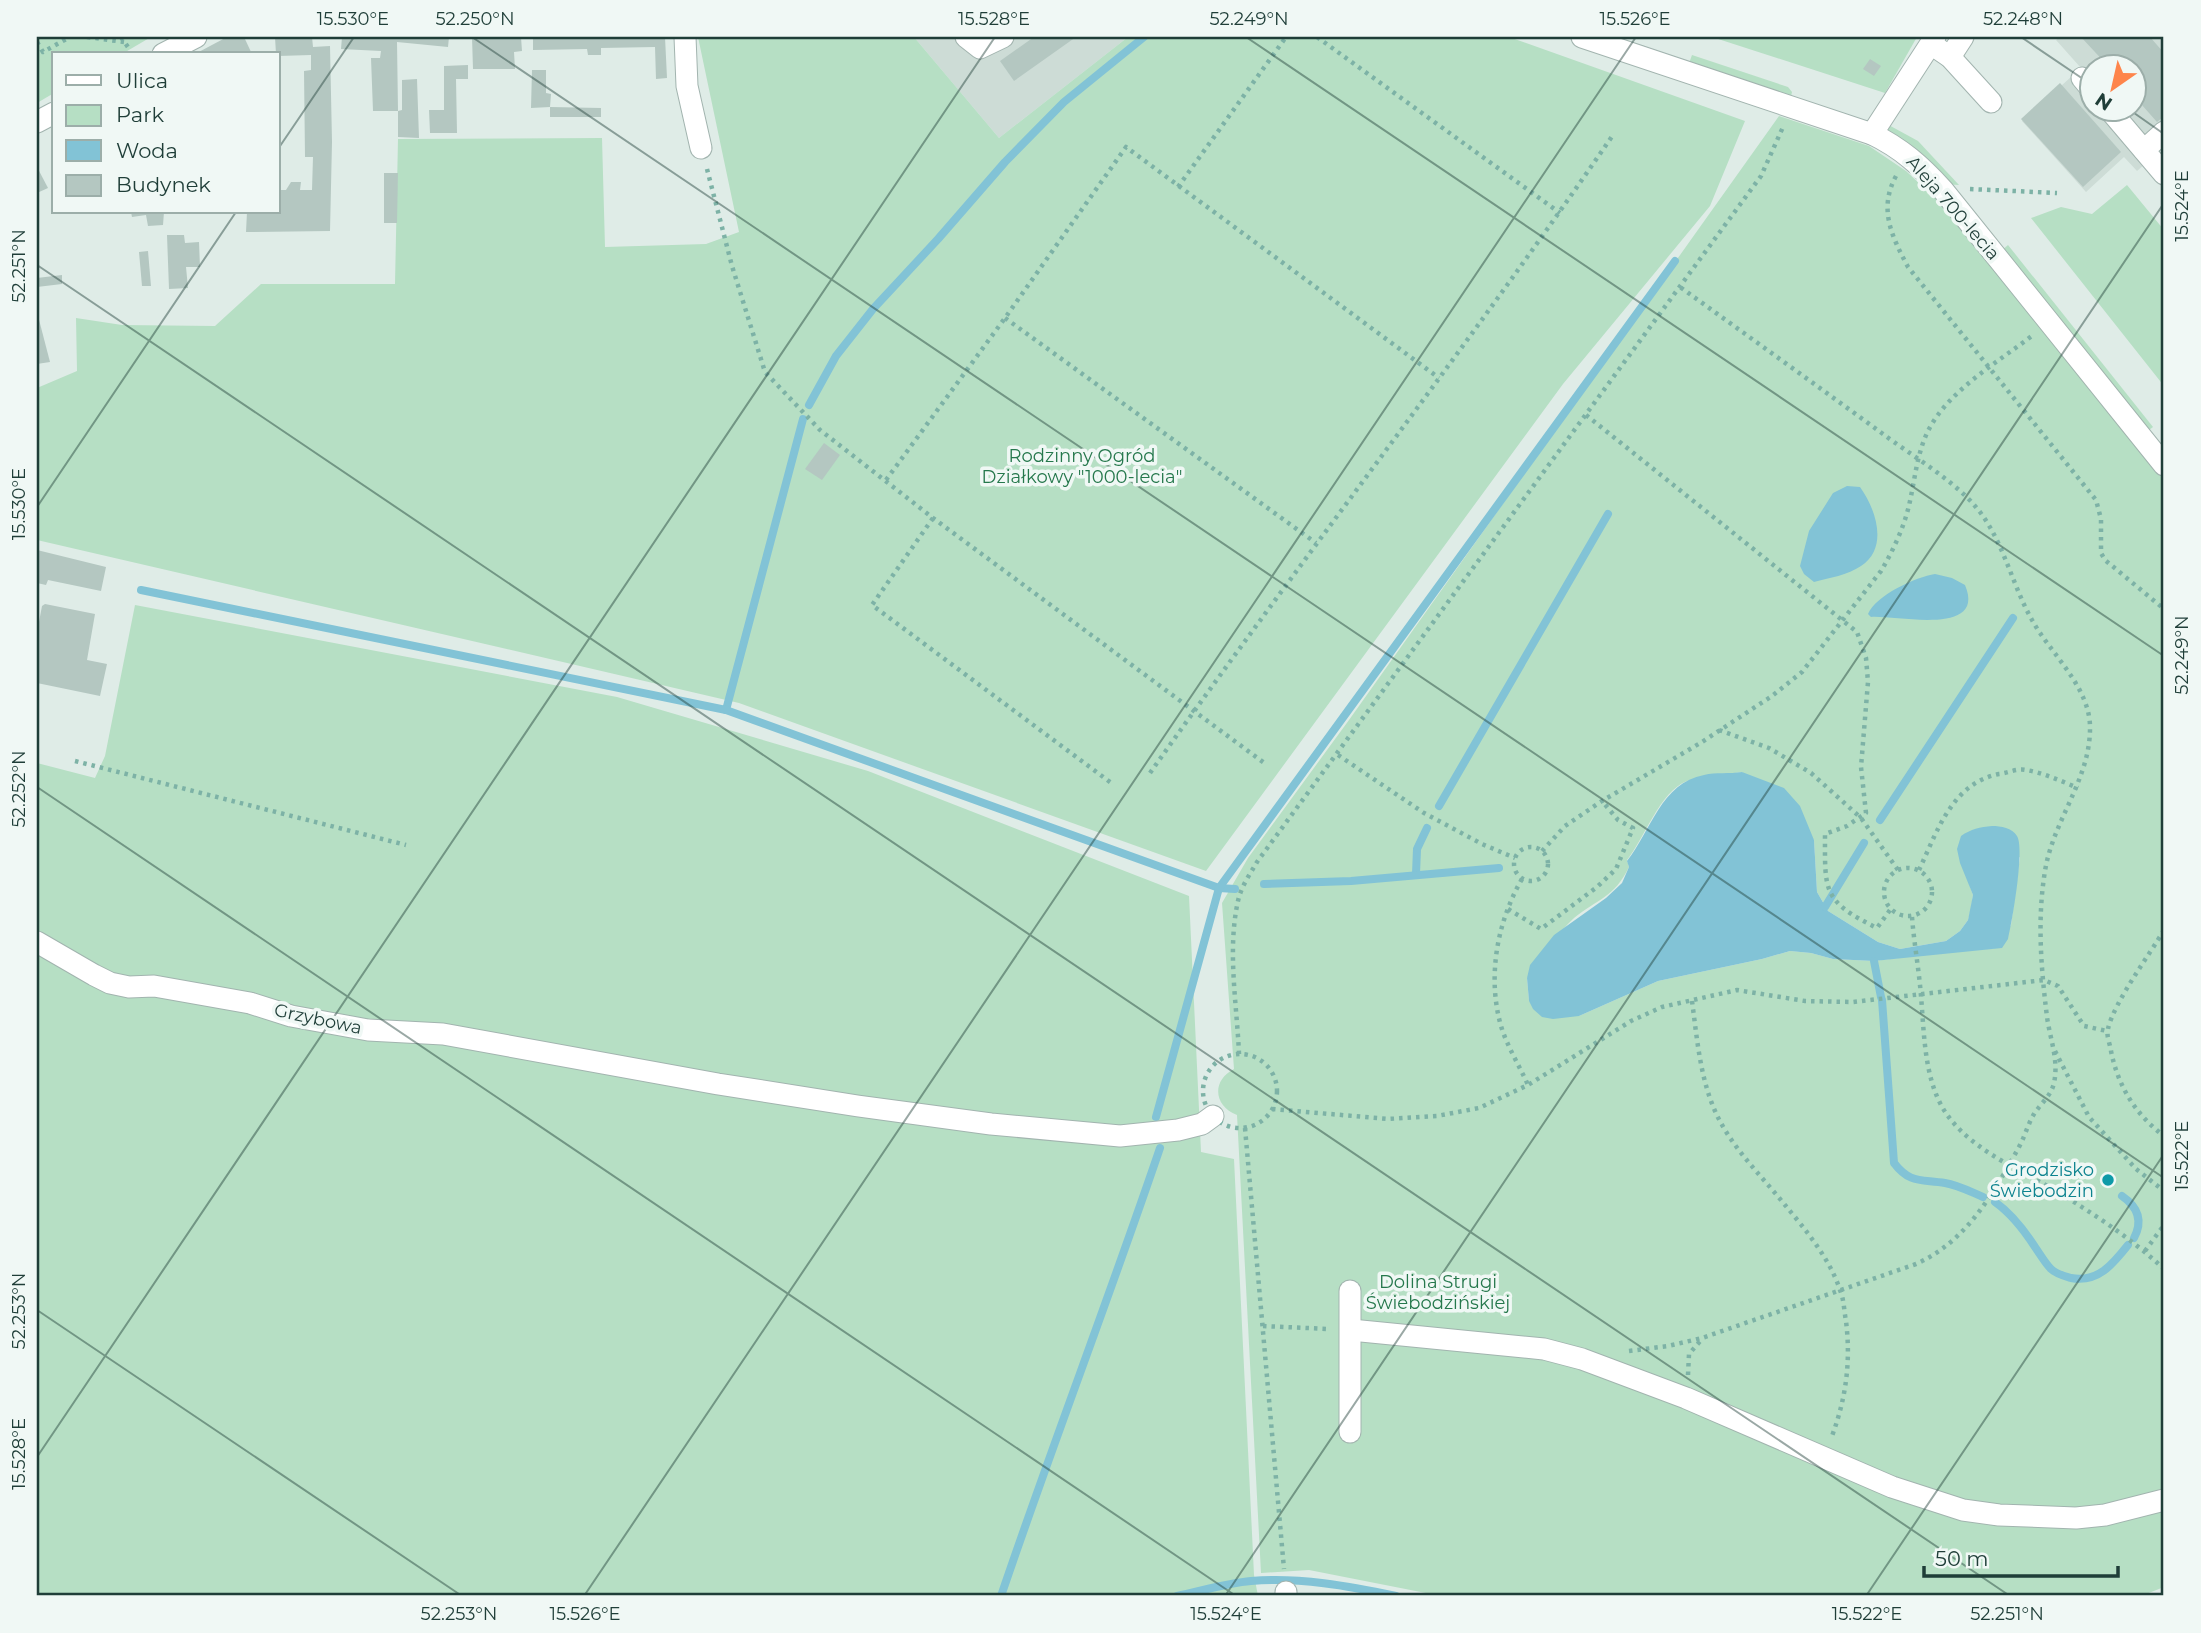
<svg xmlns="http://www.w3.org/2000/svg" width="2201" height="1633" viewBox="0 0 2201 1633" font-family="Montserrat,sans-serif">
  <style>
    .built { fill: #cddcd6; fill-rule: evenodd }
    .green { fill: #b6dfc4; fill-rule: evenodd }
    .water { fill: #82c3d6 }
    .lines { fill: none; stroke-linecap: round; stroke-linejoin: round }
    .stream { stroke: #82c3d6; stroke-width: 8 }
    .building { fill: #b4c7c1 }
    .minor-casing { stroke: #a2b4af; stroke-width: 23 }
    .path { stroke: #7db2a6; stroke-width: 4.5; stroke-dasharray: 3.5 5; stroke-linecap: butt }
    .minor { stroke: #fff; stroke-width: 21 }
    .ticks { fill: none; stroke: #1f3e38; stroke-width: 2; stroke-opacity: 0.45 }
    .culture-dot { fill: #0f9aa8; stroke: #f0f8f5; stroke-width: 2.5 }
    .labels { text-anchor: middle; stroke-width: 7; stroke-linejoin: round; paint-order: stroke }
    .street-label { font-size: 18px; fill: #1f3e38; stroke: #f0f8f5 }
    .park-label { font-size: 18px; fill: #25784c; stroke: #f0f8f5 }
    .culture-label { font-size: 18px; fill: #0d838f; stroke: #f0f8f5; text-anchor: end }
    .neatline { fill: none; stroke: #1f3e38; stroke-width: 2.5 }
    .ticks-label { font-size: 18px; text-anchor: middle; fill: #1f3e38 }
  </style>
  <rect width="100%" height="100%" fill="#dfece7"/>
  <g class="built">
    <polygon points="914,37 1128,37 999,138"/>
    <path d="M 2060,37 L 2164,37 L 2164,147 L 2137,171 L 2124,157 L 2086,192 L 2022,121 L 2081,68 L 2056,40 ZM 2092,66 L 2134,66 L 2134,108 L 2092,108 Z"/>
  </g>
  <g class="green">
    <polygon points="37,37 151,37 122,54 54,54 54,93 37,103"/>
    <polygon points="698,37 914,37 999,138 1128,37 1509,37 1745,121 1710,206 1563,384 1206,871 739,703 37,540 37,388 77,371 76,318 122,325 215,326 261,284 395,284 398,139 602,138 605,247 706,244 739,232"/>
    <polygon points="1712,37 1917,37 1885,93"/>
    <polygon points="1692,55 1788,87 1792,92 1790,101 1688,66"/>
    <path d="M 1779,116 L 1869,146 L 1906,171 L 1936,199 L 2164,477 L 2164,1587 L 2141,1596 L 1441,1596 L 1309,1570 L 1261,1573 L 1237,1115 C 1214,1106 1211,1081 1234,1069 L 1222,903 L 1248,858 L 1349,720 ZM 1742,772 L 1814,840 L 1817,892 L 1828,911 L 1878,942 L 1900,949 L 1946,941 L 1960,931 L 1968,920 L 1971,909 L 1973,895 L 1969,884 L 2020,857 L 2011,925 L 1993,949 L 1970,949 L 1874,961 L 1833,959 L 1811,953 L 1790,951 L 1762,959 L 1658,981 L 1579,1016 L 1529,1001 L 1527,978 C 1541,960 1557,933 1574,918 C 1597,899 1614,898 1629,867 L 1627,860 C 1644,839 1660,791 1687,781 C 1704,775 1724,775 1742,772 Z"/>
    <polygon points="1885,123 1918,141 1959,185 1943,184 1888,136"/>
    <polygon points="2127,185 2164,230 2164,386 2031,218 2061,207 2092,214"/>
    <polygon points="2008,245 2153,427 2145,433 2000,252"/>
    <polygon points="135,605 617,697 868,771 1189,896 1201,1152 1234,1159 1254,1575 1258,1596 37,1596 37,763 95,778 105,756"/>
  </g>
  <g class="water">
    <path d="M 1847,486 L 1860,487 C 1876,509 1889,548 1861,566 C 1848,575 1829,578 1814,582 L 1804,574 L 1800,566 L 1809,531 L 1833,493 Z"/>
    <path d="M 1935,574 L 1952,578 L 1965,585 C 1987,637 1895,615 1871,617 L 1868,614 C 1876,595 1916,577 1935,574 Z"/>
    <path d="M 1742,772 L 1784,788 L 1800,806 L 1814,840 L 1817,892 L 1828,911 L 1878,942 L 1900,949 L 1946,941 L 1960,931 L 1968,920 L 1973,895 L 1960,863 L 1957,849 L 1961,836 C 1971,829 1980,827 1992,826 C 2001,826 2012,828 2017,836 C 2025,849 2012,922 2008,939 L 2002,948 L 1874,961 L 1833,959 L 1811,953 L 1790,951 L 1762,959 L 1658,981 L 1579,1016 L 1553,1019 L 1542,1017 L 1533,1009 L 1529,1001 L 1527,978 L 1530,965 L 1554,935 L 1606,898 L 1622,883 L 1629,867 L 1627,861 C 1651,831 1661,783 1704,775 C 1716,772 1729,774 1742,772 Z"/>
  </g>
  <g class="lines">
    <g class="stream">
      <polyline points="809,405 836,356 873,309 938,239 1005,162 1064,102 1144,37"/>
      <polyline points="803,419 726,710 1219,888 1235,889"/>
      <polyline points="141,590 726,710"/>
      <polyline points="1439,806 1608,514"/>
      <polyline points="1880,820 2013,618"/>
      <polyline points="1416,874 1417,849 1427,828"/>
      <polyline points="1264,884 1351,881 1499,868"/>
      <polyline points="1825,907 1864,843"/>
      <polyline points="1874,961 1881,997"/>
      <path d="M 1882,1000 L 1894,1163 C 1910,1184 1921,1179 1945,1183 C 1958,1185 1971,1192 1983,1197"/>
      <polyline points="1156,1117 1219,888 1675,261"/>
      <path d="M 2122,1196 C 2138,1207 2143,1221 2134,1238"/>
      <path d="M 1995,1202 C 2012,1214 2024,1230 2035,1247 C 2040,1254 2045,1263 2051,1269 C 2056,1274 2064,1276 2071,1278 C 2098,1283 2113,1264 2128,1245"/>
      <path d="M 1001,1596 C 1052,1446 1109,1298 1160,1148"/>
      <path d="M 1177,1596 C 1201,1591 1227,1583 1251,1581 C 1299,1577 1349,1586 1396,1596"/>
    </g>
  </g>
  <g class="building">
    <polygon points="227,37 244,37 252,54 195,54"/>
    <polygon points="275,37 312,37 313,47 330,46 332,142 330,231 246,232 247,212 278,212 278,190 286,190 291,182 301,182 300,190 312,190 313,157 305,157 304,71 311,70 311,55 278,56 276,54"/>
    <polygon points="342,37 449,37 448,47 397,42 398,111 373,111 371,58 380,58 381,51 341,49"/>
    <polygon points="472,37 521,37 522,51 514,52 515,69 473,69"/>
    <polygon points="533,37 665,37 667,78 656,79 655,47 601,48 601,55 588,55 587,49 533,50"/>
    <polygon points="1034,37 1076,37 1014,81 1000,61"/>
    <polygon points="2081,37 2150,37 2164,53 2164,116 2157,122 2134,96 2134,66 2108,66"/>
    <polygon points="1870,59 1881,66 1874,76 1863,69"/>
    <polygon points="468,65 468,79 456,79 457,133 430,133 429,110 444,110 444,66"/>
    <polygon points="532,70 546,70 546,93 551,94 550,107 601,108 601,117 550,117 550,107 531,108"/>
    <polygon points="417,79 419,138 398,137 398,111 402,110 402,80"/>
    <polygon points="2060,83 2121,152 2083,187 2021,119"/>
    <polygon points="37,167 48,188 37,193"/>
    <polygon points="384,173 398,173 397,223 384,223"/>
    <polygon points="131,212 164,212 163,225 148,226 146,215 132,217"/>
    <polygon points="167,235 184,235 185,243 199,242 200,267 186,267 188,288 169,289"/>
    <polygon points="148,251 151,286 142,286 139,252"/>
    <polygon points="62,275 62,284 37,287 37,278"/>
    <polygon points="37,312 50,362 37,364"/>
    <polygon points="824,443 840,455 822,480 805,469"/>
    <polygon points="37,550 106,567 101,591 48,580 46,585 37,583"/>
    <polygon points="45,604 95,614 87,660 107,664 100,696 37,683 37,622 39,622 42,606"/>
  </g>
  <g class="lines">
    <defs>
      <g id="minor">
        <polyline points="685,37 687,86 701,148"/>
        <polyline points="966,37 980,48 1003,37"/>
        <path d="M 1582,37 L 1872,134 C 1901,148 1921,166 1943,190 L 2164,465"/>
        <polyline points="1931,44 1950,57 1991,102"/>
        <polyline points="163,54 196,37"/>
        <polyline points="1950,57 1963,37"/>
        <polyline points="2082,78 2092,90"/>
        <polyline points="2108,108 2164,174"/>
        <polyline points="37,122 54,113"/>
        <polyline points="1872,134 1935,37"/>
        <polyline points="2144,150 2164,132"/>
        <polyline points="37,942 94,975 110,983 129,987 154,986 250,1003 291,1016 368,1030 443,1034 718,1084 858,1106 991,1124 1120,1136 1178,1130 1202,1124 1213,1116"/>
        <polyline points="1350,1291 1350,1432"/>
        <polyline points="1351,1330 1544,1349 1582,1359 1686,1398 1892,1487 1963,1510 1999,1515 2076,1518 2105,1515 2164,1500"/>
        <polyline points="1286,1592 1286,1596"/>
      </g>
    </defs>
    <use href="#minor" class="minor-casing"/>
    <g class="path">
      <polyline points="87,37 124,42"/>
      <polyline points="121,37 130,50"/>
      <polyline points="1317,37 1560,213"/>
      <polyline points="37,42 43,52 70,37"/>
      <polyline points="707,169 732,266 765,372 820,430 933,518 1267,765"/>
      <path d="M 1896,176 C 1878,209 1892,237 1908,267 L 2096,500 L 2101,519 L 2101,553 L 2105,560 L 2164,609"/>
      <polyline points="1178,187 1286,37"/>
      <polyline points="1970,189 2057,193"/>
      <polyline points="1005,318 1316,543"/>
      <path d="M 1586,415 L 1857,632 L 1866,658 L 1868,682 L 1861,767 L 1866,813 L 1847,826 L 1825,834 C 1825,891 1822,901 1877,928 L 1890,910"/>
      <polyline points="886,480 1005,318 1126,147 1439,378"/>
      <polyline points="933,518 872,605 1114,785"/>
      <polyline points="1719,730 1769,748 1811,773 1861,818 1898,870"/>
      <polyline points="1338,755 1424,813 1482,844 1515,858"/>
      <polyline points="75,761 406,845"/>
      <path d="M 1150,773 C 1302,558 1464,352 1613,135"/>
      <circle cx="1531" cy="864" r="17"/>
      <path d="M 1542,851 L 1565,826 L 1602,801 L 1702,742 L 1772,696 L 1802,672 L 1881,571 C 1894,549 1905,525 1910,501 C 1915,478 1917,455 1927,433 C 1947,391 1997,363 2033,335"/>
      <circle cx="1908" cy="892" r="24"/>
      <path d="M 1919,870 C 1937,832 1952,783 1999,774 C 2008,773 2017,768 2026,770 C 2044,773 2061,781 2078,788"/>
      <path d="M 1522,879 C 1497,922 1487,977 1501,1026 C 1507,1046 1519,1065 1528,1085"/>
      <polyline points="1508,909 1541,929 1597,887 1616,869 1633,828 1618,820 1602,801"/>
      <path d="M 1912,917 C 1914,943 1919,970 1921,996 C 1924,1031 1924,1069 1939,1101 C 1961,1147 2020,1169 2061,1194 C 2097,1216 2133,1240 2164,1269"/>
      <path d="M 2164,930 C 2150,954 2113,1004 2108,1029 C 2106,1035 2110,1044 2111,1051 C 2118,1086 2135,1114 2164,1136"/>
      <path d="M 1692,1001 C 1697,1038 1700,1077 1715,1111 C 1731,1147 1760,1174 1785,1205 C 1805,1229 1830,1259 1840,1290 C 1844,1299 1844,1311 1846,1321 C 1851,1362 1846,1398 1832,1436"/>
      <polyline points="2055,1051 2089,1117 2136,1169 2164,1191"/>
      <path d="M 1239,1054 C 1237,1005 1227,950 1238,901 C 1241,887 1250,874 1257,862 L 1761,176 L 1783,127"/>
      <circle cx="1240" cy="1091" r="37"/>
      <polyline points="1272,1109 1388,1119 1437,1116 1479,1108 1528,1085 1631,1021 1662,1007 1737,990 1805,1001 1853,1002 2044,980 2058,986 2084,1026 2107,1031"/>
      <polyline points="1245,1128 1284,1569"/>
      <polyline points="2145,1251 2164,1225"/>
      <polyline points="1263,1326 1328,1329"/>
      <path d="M 1629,1351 L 1668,1346 L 1702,1338 L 1916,1264 C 1967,1241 1993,1194 2019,1147 C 2025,1136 2028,1124 2034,1114 C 2041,1103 2051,1096 2054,1083 C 2059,1060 2050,1039 2047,1017 C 2041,968 2037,919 2045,871 C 2053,820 2091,779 2090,726 C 2089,686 2050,653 2032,620 C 2011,583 2003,538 1975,506 C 1953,480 1911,455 1883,434 C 1816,385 1748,336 1680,287"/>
      <polyline points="1688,1375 1689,1354 1702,1339"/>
    </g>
    <use href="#minor" class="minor"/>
  </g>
  <path class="ticks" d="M 472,37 L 2164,1178M 1246,37 L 2164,656M 2021,37 L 2092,85M 2127,108 L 2164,134M 278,149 L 354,37M 37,265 L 2010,1596M 37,507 L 236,212M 37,787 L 1236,1596M 37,1310 L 462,1596M 37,1457 L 995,37M 584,1596 L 1636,37M 1225,1596 L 2164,203M 1866,1596 L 2164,1154"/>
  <circle class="culture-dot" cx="2108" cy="1180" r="7"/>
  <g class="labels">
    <g class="street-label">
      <text transform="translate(1953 208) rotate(49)" y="6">Aleja 700-lecia</text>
      <text transform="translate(318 1019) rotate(12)" y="6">Grzybowa</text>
    </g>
    <g class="park-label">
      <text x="1082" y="462">Rodzinny Ogród<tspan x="1082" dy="21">Działkowy "1000-lecia"</tspan></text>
      <text x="1438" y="1288">Dolina Strugi<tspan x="1438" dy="21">Świebodzińskiej</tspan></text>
    </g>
    <g class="culture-label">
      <text x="2094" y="1176">Grodzisko<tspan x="2094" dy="21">Świebodzin</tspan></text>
    </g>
  </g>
  <rect width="2201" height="1633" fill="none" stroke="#f0f8f5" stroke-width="77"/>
  <rect x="52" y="52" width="228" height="161" fill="#f0f8f5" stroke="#9caea9" stroke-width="2"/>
  <rect x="66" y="75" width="35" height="10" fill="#ffffff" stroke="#9caea9" stroke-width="2"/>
  <text x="116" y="88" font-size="21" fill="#1f3e38">Ulica</text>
  <rect x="66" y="105" width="35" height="21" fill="#b6dfc4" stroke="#9caea9" stroke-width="2"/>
  <text x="116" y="122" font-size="21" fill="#1f3e38">Park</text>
  <rect x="66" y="140" width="35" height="21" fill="#82c3d6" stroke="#9caea9" stroke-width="2"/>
  <text x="116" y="158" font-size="21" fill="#1f3e38">Woda</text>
  <rect x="66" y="175" width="35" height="21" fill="#b4c7c1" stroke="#9caea9" stroke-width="2"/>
  <text x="116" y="192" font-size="21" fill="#1f3e38">Budynek</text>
  <g transform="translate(2113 88) rotate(214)"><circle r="33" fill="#f0f8f5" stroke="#9caea9" stroke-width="2"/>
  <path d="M0-5L12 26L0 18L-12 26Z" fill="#fe854b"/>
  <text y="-10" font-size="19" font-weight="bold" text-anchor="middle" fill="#1f3e38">N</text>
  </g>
  <path d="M1924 1566v10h194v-10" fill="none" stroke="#1f3e38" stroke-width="3.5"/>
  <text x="1935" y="1566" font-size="21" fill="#1f3e38" stroke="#f0f8f5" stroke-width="5" paint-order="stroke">50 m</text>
  <rect x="38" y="38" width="2124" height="1556" class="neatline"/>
  <g class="ticks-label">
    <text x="353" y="25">15.530°E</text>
    <text x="475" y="25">52.250°N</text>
    <text x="994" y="25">15.528°E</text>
    <text x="1249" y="25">52.249°N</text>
    <text x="1635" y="25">15.526°E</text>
    <text x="2023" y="25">52.248°N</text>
    <text transform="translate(2182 206) rotate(-90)" y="6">15.524°E</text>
    <text transform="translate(19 266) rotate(-90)" y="6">52.251°N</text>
    <text transform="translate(19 504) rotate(-90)" y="6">15.530°E</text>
    <text transform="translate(2182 655) rotate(-90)" y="6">52.249°N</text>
    <text transform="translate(19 789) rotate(-90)" y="6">52.252°N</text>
    <text transform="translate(2182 1156) rotate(-90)" y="6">15.522°E</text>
    <text transform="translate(19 1311) rotate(-90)" y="6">52.253°N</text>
    <text transform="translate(19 1454) rotate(-90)" y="6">15.528°E</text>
    <text x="459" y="1620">52.253°N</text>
    <text x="585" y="1620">15.526°E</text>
    <text x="1226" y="1620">15.524°E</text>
    <text x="1867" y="1620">15.522°E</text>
    <text x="2007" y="1620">52.251°N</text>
  </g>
</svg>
